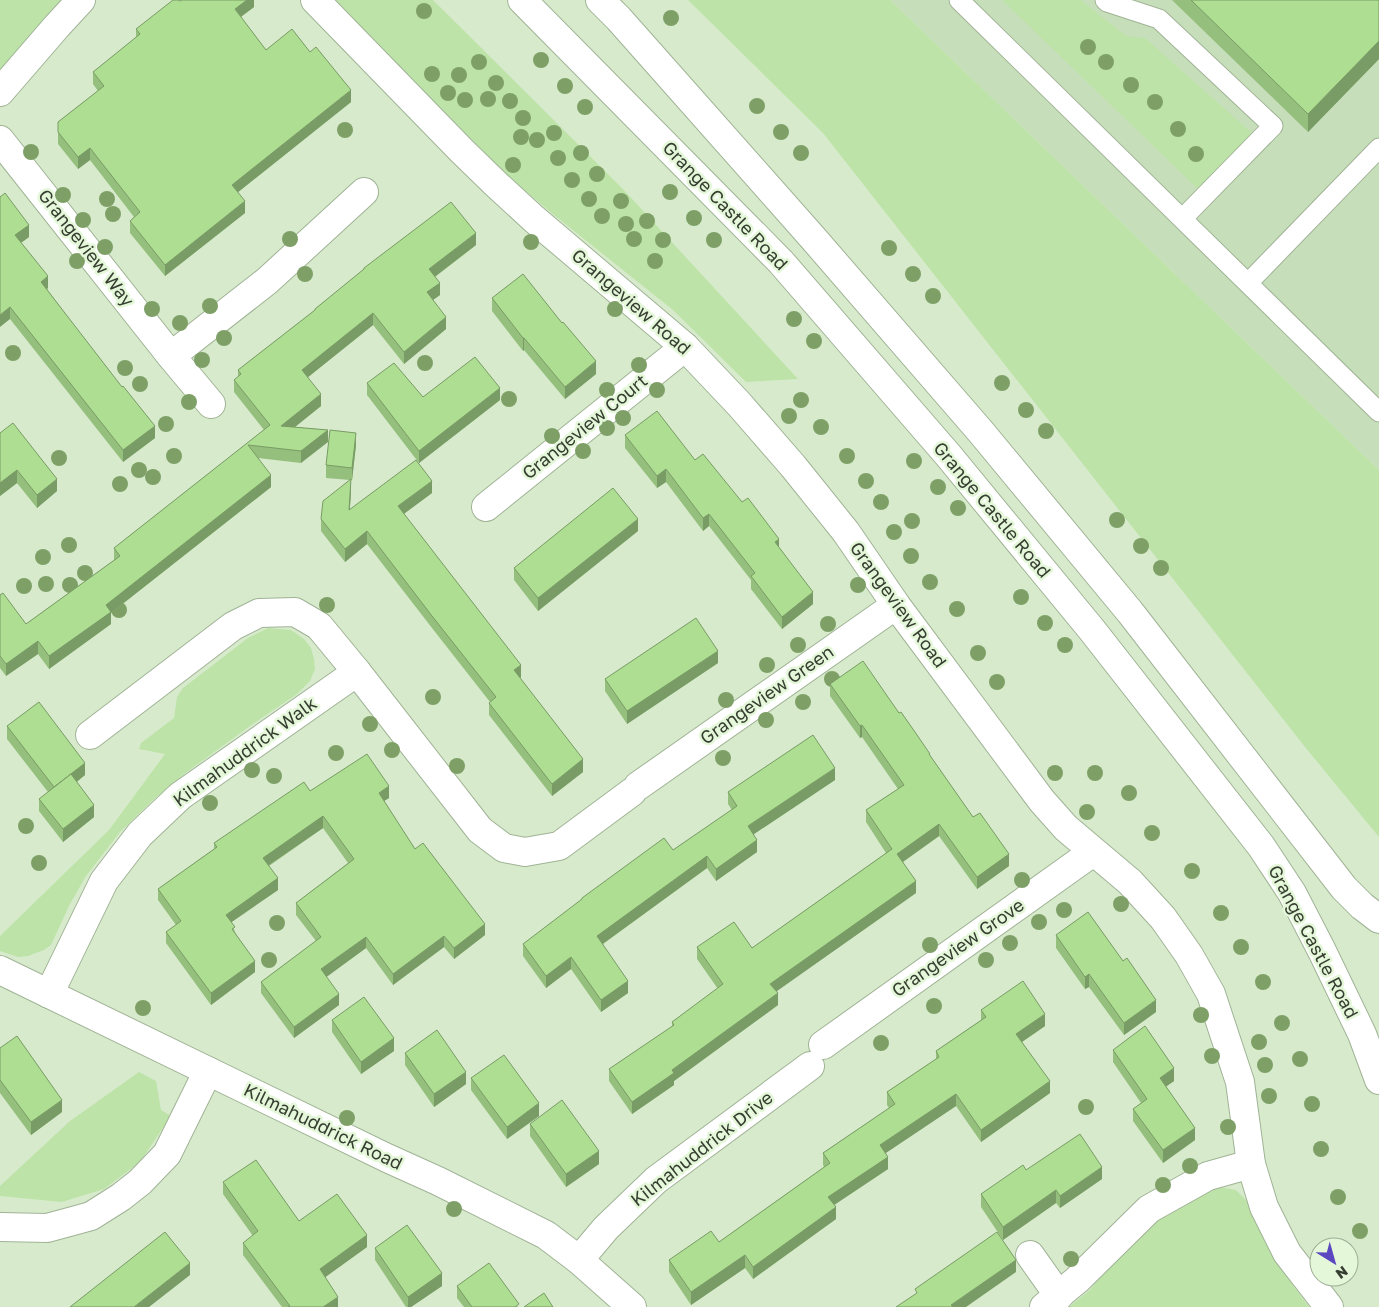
<svg xmlns="http://www.w3.org/2000/svg" width="1379" height="1307" viewBox="0 0 1379 1307" font-family="'Golos Text',sans-serif">
  <style>
    .built { fill: #c7debb }
    .green { fill: #bde3a8 }
    .lines { fill: none; stroke-linecap: round; stroke-linejoin: round }
    .lane-casing { stroke: #a0b396; stroke-width: 21 }
    .street-casing { stroke: #a0b396; stroke-width: 30 }
    .secondary-casing { stroke: #a0b396; stroke-width: 30 }
    .lane { stroke: #fff; stroke-width: 19 }
    .street { stroke: #fff; stroke-width: 28 }
    .secondary { stroke: #fff; stroke-width: 28 }
    .tree { fill: #7ea067 }
    .wall { fill: #95bf7d }
    .shaded-wall { fill: #799b66 }
    .building { fill: #adde91; stroke: #799b66 }
    .labels { text-anchor: middle; stroke-width: 5; stroke-linejoin: round; paint-order: stroke }
    .street-label { font-size: 18px; fill: #363d31; stroke: #e4f8d9 }
  </style>
  <rect width="100%" height="100%" fill="#d7ebcc"/>
  <polygon class="built" points="890,0 1379,0 1379,470"/>
  <g class="green">
    <polygon points="0,0 61,0 0,72"/>
    <polygon points="334,0 433,0 622,188 798,379 746,382 673,310 554,215 511,179 362,29"/>
    <polygon points="688,0 890,0 1379,470 1379,837 1305,747 823,133"/>
    <polygon points="1002,0 1081,0 1126,36 1145,38 1252,133 1200,191"/>
    <polygon points="268,628 291,630 304,639 311,648 314,659 315,669 310,681 297,694 250,726 184,774 153,800 120,832 86,876 69,906 51,945 44,950 28,956 18,957 0,951 0,936 109,830 165,754 139,749 141,743 174,718 177,697 183,688 248,638"/>
    <polygon points="139,1072 156,1081 161,1110 171,1116 140,1162 104,1189 62,1202 0,1196 0,1186 70,1121"/>
    <polygon points="1219,1187 1236,1190 1249,1203 1263,1231 1294,1287 1309,1307 1069,1307 1090,1290 1110,1265 1133,1239 1169,1212 1197,1194"/>
  </g>
  <g class="lines">
    <defs>
      <g id="lane">
        <polyline points="959,0 1379,412"/>
        <polyline points="1105,0 1107,2 1159,19 1273,126 1183,218"/>
        <polyline points="1248,283 1379,148"/>
      </g>
      <g id="street">
        <polyline points="315,0 462,151 497,185 534,219 685,347 739,404 793,466 846,532 896,605 1042,801 1066,828 1130,882 1163,918 1189,955 1211,994 1240,1082 1251,1164 1264,1207 1287,1253 1329,1307"/>
        <polyline points="0,92 57,26 81,0"/>
        <polyline points="0,140 171,356 211,404"/>
        <polyline points="171,356 267,281 364,192"/>
        <polyline points="486,507 685,347"/>
        <polyline points="90,735 233,626 259,613 295,612 319,626 357,672 480,830 504,848 525,852 559,846 632,792"/>
        <polyline points="638,786 896,605"/>
        <polyline points="0,970 387,1158 438,1181 546,1235 579,1260 632,1307"/>
        <polyline points="49,994 104,881 140,834 180,796 357,672"/>
        <polyline points="823,1045 1093,852"/>
        <polyline points="0,1227 47,1228 73,1221 91,1216 121,1197 140,1182 167,1154 208,1071"/>
        <polyline points="1030,1255 1059,1296"/>
        <polyline points="579,1260 606,1228 656,1180 810,1066"/>
        <polyline points="1044,1307 1077,1280 1149,1209 1208,1176 1251,1164"/>
      </g>
      <g id="secondary">
        <polyline points="522,0 781,262 948,455 1092,630 1261,846 1292,893 1322,951 1362,1034 1379,1080"/>
        <polyline points="600,0 619,19 813,238 981,432 1130,612 1344,888 1362,906 1379,919"/>
      </g>
    </defs>
    <use href="#lane" class="lane-casing"/>
    <use href="#street" class="street-casing"/>
    <use href="#secondary" class="secondary-casing"/>
    <use href="#lane" class="lane"/>
    <use href="#street" class="street"/>
    <use href="#secondary" class="secondary"/>
  </g>
  <g class="tree">
    <circle cx="424" cy="11" r="8"/>
    <circle cx="671" cy="18" r="8"/>
    <circle cx="1088" cy="47" r="8"/>
    <circle cx="541" cy="60" r="8"/>
    <circle cx="479" cy="62" r="8"/>
    <circle cx="1106" cy="62" r="8"/>
    <circle cx="432" cy="74" r="8"/>
    <circle cx="459" cy="75" r="8"/>
    <circle cx="496" cy="83" r="8"/>
    <circle cx="1131" cy="85" r="8"/>
    <circle cx="565" cy="86" r="8"/>
    <circle cx="448" cy="93" r="8"/>
    <circle cx="488" cy="99" r="8"/>
    <circle cx="465" cy="100" r="8"/>
    <circle cx="510" cy="101" r="8"/>
    <circle cx="1155" cy="102" r="8"/>
    <circle cx="757" cy="106" r="8"/>
    <circle cx="585" cy="107" r="8"/>
    <circle cx="523" cy="118" r="8"/>
    <circle cx="1178" cy="129" r="8"/>
    <circle cx="345" cy="130" r="8"/>
    <circle cx="781" cy="132" r="8"/>
    <circle cx="554" cy="133" r="8"/>
    <circle cx="521" cy="137" r="8"/>
    <circle cx="537" cy="140" r="8"/>
    <circle cx="31" cy="152" r="8"/>
    <circle cx="581" cy="153" r="8"/>
    <circle cx="801" cy="153" r="8"/>
    <circle cx="1196" cy="154" r="8"/>
    <circle cx="558" cy="158" r="8"/>
    <circle cx="513" cy="165" r="8"/>
    <circle cx="597" cy="174" r="8"/>
    <circle cx="572" cy="180" r="8"/>
    <circle cx="670" cy="192" r="8"/>
    <circle cx="63" cy="195" r="8"/>
    <circle cx="107" cy="199" r="8"/>
    <circle cx="589" cy="199" r="8"/>
    <circle cx="621" cy="201" r="8"/>
    <circle cx="113" cy="214" r="8"/>
    <circle cx="602" cy="216" r="8"/>
    <circle cx="694" cy="218" r="8"/>
    <circle cx="83" cy="220" r="8"/>
    <circle cx="647" cy="221" r="8"/>
    <circle cx="626" cy="224" r="8"/>
    <circle cx="290" cy="239" r="8"/>
    <circle cx="634" cy="239" r="8"/>
    <circle cx="663" cy="240" r="8"/>
    <circle cx="714" cy="240" r="8"/>
    <circle cx="531" cy="242" r="8"/>
    <circle cx="105" cy="247" r="8"/>
    <circle cx="889" cy="248" r="8"/>
    <circle cx="77" cy="261" r="8"/>
    <circle cx="655" cy="261" r="8"/>
    <circle cx="305" cy="274" r="8"/>
    <circle cx="913" cy="274" r="8"/>
    <circle cx="933" cy="296" r="8"/>
    <circle cx="210" cy="306" r="8"/>
    <circle cx="152" cy="309" r="8"/>
    <circle cx="615" cy="309" r="8"/>
    <circle cx="794" cy="319" r="8"/>
    <circle cx="180" cy="323" r="8"/>
    <circle cx="224" cy="338" r="8"/>
    <circle cx="814" cy="341" r="8"/>
    <circle cx="13" cy="353" r="8"/>
    <circle cx="202" cy="360" r="8"/>
    <circle cx="425" cy="363" r="8"/>
    <circle cx="639" cy="365" r="8"/>
    <circle cx="125" cy="368" r="8"/>
    <circle cx="1002" cy="383" r="8"/>
    <circle cx="140" cy="384" r="8"/>
    <circle cx="607" cy="390" r="8"/>
    <circle cx="657" cy="390" r="8"/>
    <circle cx="509" cy="399" r="8"/>
    <circle cx="801" cy="400" r="8"/>
    <circle cx="189" cy="402" r="8"/>
    <circle cx="1026" cy="410" r="8"/>
    <circle cx="789" cy="416" r="8"/>
    <circle cx="623" cy="418" r="8"/>
    <circle cx="166" cy="424" r="8"/>
    <circle cx="821" cy="427" r="8"/>
    <circle cx="607" cy="428" r="8"/>
    <circle cx="1046" cy="431" r="8"/>
    <circle cx="552" cy="436" r="8"/>
    <circle cx="583" cy="451" r="8"/>
    <circle cx="174" cy="456" r="8"/>
    <circle cx="847" cy="456" r="8"/>
    <circle cx="59" cy="458" r="8"/>
    <circle cx="914" cy="461" r="8"/>
    <circle cx="139" cy="470" r="8"/>
    <circle cx="153" cy="477" r="8"/>
    <circle cx="866" cy="481" r="8"/>
    <circle cx="120" cy="484" r="8"/>
    <circle cx="938" cy="487" r="8"/>
    <circle cx="881" cy="502" r="8"/>
    <circle cx="958" cy="508" r="8"/>
    <circle cx="1117" cy="520" r="8"/>
    <circle cx="912" cy="521" r="8"/>
    <circle cx="894" cy="532" r="8"/>
    <circle cx="69" cy="545" r="8"/>
    <circle cx="1141" cy="546" r="8"/>
    <circle cx="911" cy="556" r="8"/>
    <circle cx="43" cy="557" r="8"/>
    <circle cx="1161" cy="568" r="8"/>
    <circle cx="85" cy="573" r="8"/>
    <circle cx="930" cy="582" r="8"/>
    <circle cx="46" cy="584" r="8"/>
    <circle cx="70" cy="585" r="8"/>
    <circle cx="858" cy="585" r="8"/>
    <circle cx="24" cy="586" r="8"/>
    <circle cx="1021" cy="597" r="8"/>
    <circle cx="327" cy="605" r="8"/>
    <circle cx="957" cy="609" r="8"/>
    <circle cx="119" cy="610" r="8"/>
    <circle cx="1045" cy="623" r="8"/>
    <circle cx="828" cy="624" r="8"/>
    <circle cx="798" cy="645" r="8"/>
    <circle cx="1065" cy="645" r="8"/>
    <circle cx="978" cy="653" r="8"/>
    <circle cx="767" cy="665" r="8"/>
    <circle cx="832" cy="679" r="8"/>
    <circle cx="997" cy="682" r="8"/>
    <circle cx="433" cy="697" r="8"/>
    <circle cx="726" cy="700" r="8"/>
    <circle cx="803" cy="702" r="8"/>
    <circle cx="766" cy="720" r="8"/>
    <circle cx="370" cy="724" r="8"/>
    <circle cx="392" cy="750" r="8"/>
    <circle cx="336" cy="753" r="8"/>
    <circle cx="723" cy="758" r="8"/>
    <circle cx="457" cy="766" r="8"/>
    <circle cx="252" cy="770" r="8"/>
    <circle cx="1055" cy="773" r="8"/>
    <circle cx="1095" cy="773" r="8"/>
    <circle cx="274" cy="776" r="8"/>
    <circle cx="1129" cy="793" r="8"/>
    <circle cx="210" cy="803" r="8"/>
    <circle cx="1087" cy="812" r="8"/>
    <circle cx="26" cy="826" r="8"/>
    <circle cx="1152" cy="833" r="8"/>
    <circle cx="39" cy="863" r="8"/>
    <circle cx="1192" cy="871" r="8"/>
    <circle cx="1022" cy="880" r="8"/>
    <circle cx="1121" cy="904" r="8"/>
    <circle cx="1064" cy="910" r="8"/>
    <circle cx="1221" cy="913" r="8"/>
    <circle cx="1039" cy="922" r="8"/>
    <circle cx="277" cy="923" r="8"/>
    <circle cx="1010" cy="943" r="8"/>
    <circle cx="930" cy="945" r="8"/>
    <circle cx="1241" cy="947" r="8"/>
    <circle cx="269" cy="960" r="8"/>
    <circle cx="986" cy="960" r="8"/>
    <circle cx="1263" cy="982" r="8"/>
    <circle cx="934" cy="1006" r="8"/>
    <circle cx="143" cy="1008" r="8"/>
    <circle cx="1201" cy="1015" r="8"/>
    <circle cx="1282" cy="1023" r="8"/>
    <circle cx="1259" cy="1042" r="8"/>
    <circle cx="881" cy="1043" r="8"/>
    <circle cx="1212" cy="1056" r="8"/>
    <circle cx="1300" cy="1059" r="8"/>
    <circle cx="1265" cy="1065" r="8"/>
    <circle cx="1269" cy="1096" r="8"/>
    <circle cx="1312" cy="1104" r="8"/>
    <circle cx="1086" cy="1107" r="8"/>
    <circle cx="347" cy="1118" r="8"/>
    <circle cx="1228" cy="1127" r="8"/>
    <circle cx="1321" cy="1149" r="8"/>
    <circle cx="1190" cy="1166" r="8"/>
    <circle cx="1163" cy="1185" r="8"/>
    <circle cx="1338" cy="1197" r="8"/>
    <circle cx="454" cy="1209" r="8"/>
    <circle cx="1360" cy="1231" r="8"/>
    <circle cx="1071" cy="1259" r="8"/>
  </g>
  <g class="wall">
    <polygon points="254,0 254,7 241,17 266,50 351,102 238,192 245,213 165,276 130,233 130,221 134,217 90,160 78,169 58,144 58,122 98,91 93,84 93,72 136,38 136,29 180,1"/>
    <polygon points="1172,0 1379,0 1379,59 1308,132"/>
    <polygon points="0,197 29,237 21,243 48,288 47,289 155,438 123,462 10,319"/>
    <polygon points="476,245 435,277 440,295 433,300 446,329 404,364 373,325 308,377 321,406 295,427 328,430 301,463 258,458 271,487 111,613 111,624 49,669 38,654 6,676 0,668 0,595 26,624 114,560 114,548 264,430 234,392 234,380 238,377 238,370 315,310 315,309 364,270 364,268"/>
    <polygon points="492,298 596,374 565,399 524,350 523,351 492,311"/>
    <polygon points="367,383 423,397 500,400 419,463 367,395"/>
    <polygon points="0,433 57,491 37,508 17,483 0,496"/>
    <polygon points="625,435 695,460 742,502 779,547 813,604 782,629 751,589 751,580 709,526 703,531 666,482 657,488 625,448"/>
    <polygon points="356,445 352,480 351,480 350,509 432,493 404,514 521,677 520,678 583,772 552,796 489,715 489,703 490,702 432,628 367,544 345,562 321,531 321,519 350,480 326,478 326,465"/>
    <polygon points="638,531 538,611 514,580 514,568"/>
    <polygon points="718,663 627,724 605,691 605,679"/>
    <polygon points="830,684 930,756 973,817 1009,866 977,889 939,836 903,862 916,893 776,991 778,1005 674,1081 674,1085 632,1114 609,1081 609,1069 672,1027 672,1022 718,989 697,959 697,947 752,948 886,853 866,822 866,810 898,789 862,737 860,738 830,696"/>
    <polygon points="7,726 85,775 77,782 94,817 63,842 39,811 39,799 48,792 7,739"/>
    <polygon points="835,780 754,834 757,852 716,881 707,868 603,944 628,993 601,1012 571,969 546,988 523,956 523,944 582,900 582,898 673,850 732,810 728,804 728,792"/>
    <polygon points="310,791 389,798 384,801 415,849 485,935 454,959 444,947 393,985 366,948 326,977 339,1005 294,1038 261,993 261,982 316,941 296,915 296,903 348,863 323,828 269,866 278,890 231,922 235,932 255,972 211,1005 166,943 166,932 176,925 158,900 158,889 214,849 214,843"/>
    <polygon points="1056,935 1123,961 1156,1012 1124,1035 1089,987 1085,989 1056,948"/>
    <polygon points="981,1010 1045,1026 1022,1042 1050,1093 981,1142 956,1106 885,1153 888,1169 834,1205 836,1219 753,1279 745,1268 691,1305 669,1272 669,1260 719,1242 824,1167 823,1165 823,1153 889,1108 887,1105 887,1092 936,1059 936,1051 981,1020"/>
    <polygon points="332,1020 394,1051 361,1074 332,1032"/>
    <polygon points="0,1048 62,1112 31,1135 0,1093"/>
    <polygon points="1113,1050 1174,1081 1166,1086 1195,1140 1163,1163 1133,1121 1133,1109 1141,1103 1113,1062"/>
    <polygon points="405,1053 466,1084 434,1107 405,1065"/>
    <polygon points="471,1078 539,1116 507,1139 471,1090"/>
    <polygon points="530,1124 599,1164 566,1187 530,1136"/>
    <polygon points="1026,1170 1102,1179 1060,1208 1056,1203 1003,1240 981,1207 981,1194"/>
    <polygon points="223,1182 299,1221 367,1247 325,1277 338,1307 282,1307 243,1255 243,1243 253,1236 223,1194"/>
    <polygon points="375,1248 442,1286 411,1307 406,1307 375,1260"/>
    <polygon points="457,1286 519,1307 464,1307 457,1298"/>
  </g>
  <g class="shaded-wall">
    <polygon points="247,0 254,0 254,7 235,21 235,9"/>
    <polygon points="1379,41 1379,59 1308,132 1308,114"/>
    <polygon points="351,90 351,102 232,197 232,185"/>
    <polygon points="90,148 90,160 78,169 78,157"/>
    <polygon points="245,201 245,213 165,276 165,265"/>
    <polygon points="29,225 29,237 15,247 15,235"/>
    <polygon points="476,233 476,245 429,281 429,269"/>
    <polygon points="48,276 48,288 41,294 41,282"/>
    <polygon points="440,283 440,295 427,304 427,292"/>
    <polygon points="10,307 10,319 0,327 0,315"/>
    <polygon points="373,313 373,325 302,382 302,370"/>
    <polygon points="446,317 446,329 404,364 404,352"/>
    <polygon points="523,338 524,338 524,350 523,351"/>
    <polygon points="596,361 596,374 565,399 565,387"/>
    <polygon points="500,388 500,400 419,463 419,451"/>
    <polygon points="321,394 321,406 281,438 281,426"/>
    <polygon points="155,426 155,438 123,462 123,450"/>
    <polygon points="328,430 328,442 301,463 301,451"/>
    <polygon points="356,433 356,445 352,480 352,468"/>
    <polygon points="666,469 666,482 657,488 657,476"/>
    <polygon points="17,470 17,483 0,496 0,483"/>
    <polygon points="271,475 271,487 111,613 111,624 49,669 49,656 106,605"/>
    <polygon points="57,479 57,491 37,508 37,495"/>
    <polygon points="351,479 351,491 349,522 349,510"/>
    <polygon points="432,481 432,493 398,518 398,506"/>
    <polygon points="709,514 709,526 703,531 703,518"/>
    <polygon points="638,519 638,531 538,611 538,598"/>
    <polygon points="367,531 367,544 345,562 345,549"/>
    <polygon points="779,539 779,551 775,542"/>
    <polygon points="813,592 813,604 782,629 782,617"/>
    <polygon points="38,641 38,654 6,676 6,664"/>
    <polygon points="718,651 718,663 627,724 627,711"/>
    <polygon points="521,665 521,677 514,683 514,670"/>
    <polygon points="862,725 862,737 860,738 860,726"/>
    <polygon points="583,759 583,772 552,796 552,784"/>
    <polygon points="85,763 85,775 54,799 54,787"/>
    <polygon points="835,768 835,780 748,838 748,826"/>
    <polygon points="389,786 389,798 379,804 379,793"/>
    <polygon points="94,805 94,817 63,842 63,829"/>
    <polygon points="323,816 323,828 263,869 263,858"/>
    <polygon points="939,824 939,836 897,866 897,854"/>
    <polygon points="757,840 757,852 716,881 716,869"/>
    <polygon points="1009,854 1009,866 977,889 977,877"/>
    <polygon points="707,856 707,868 597,948 597,936"/>
    <polygon points="278,878 278,890 226,926 226,915"/>
    <polygon points="916,881 916,893 770,996 770,984"/>
    <polygon points="485,924 485,935 454,959 454,948"/>
    <polygon points="444,936 444,947 393,985 393,974"/>
    <polygon points="366,937 366,948 321,981 321,969"/>
    <polygon points="571,957 571,969 546,988 546,976"/>
    <polygon points="255,961 255,972 211,1005 211,993"/>
    <polygon points="1089,974 1089,987 1085,989 1085,977"/>
    <polygon points="628,981 628,993 601,1012 601,1000"/>
    <polygon points="778,993 778,1005 674,1081 674,1085 632,1114 632,1102 672,1070"/>
    <polygon points="339,994 339,1005 294,1038 294,1027"/>
    <polygon points="1156,1000 1156,1012 1124,1035 1124,1023"/>
    <polygon points="1045,1014 1045,1026 1016,1046 1016,1034"/>
    <polygon points="394,1038 394,1051 361,1074 361,1062"/>
    <polygon points="1174,1068 1174,1081 1160,1091 1160,1078"/>
    <polygon points="466,1072 466,1084 434,1107 434,1094"/>
    <polygon points="1050,1081 1050,1093 981,1142 981,1130"/>
    <polygon points="956,1094 956,1106 880,1157 880,1145"/>
    <polygon points="62,1100 62,1112 31,1135 31,1122"/>
    <polygon points="539,1103 539,1116 507,1139 507,1127"/>
    <polygon points="1195,1128 1195,1140 1163,1163 1163,1150"/>
    <polygon points="599,1151 599,1164 566,1187 566,1174"/>
    <polygon points="888,1157 888,1169 828,1209 828,1197"/>
    <polygon points="1102,1167 1102,1179 1060,1208 1060,1196"/>
    <polygon points="1056,1190 1056,1203 1003,1240 1003,1227"/>
    <polygon points="836,1207 836,1219 753,1279 753,1267"/>
    <polygon points="367,1235 367,1247 320,1281 320,1269"/>
    <polygon points="745,1255 745,1268 691,1305 691,1292"/>
    <polygon points="1016,1260 1016,1272 966,1307 951,1307 951,1305"/>
    <polygon points="190,1263 190,1275 149,1307 134,1307"/>
    <polygon points="442,1273 442,1286 411,1307 408,1307 408,1297"/>
    <polygon points="338,1297 338,1307 323,1307"/>
  </g>
  <g class="building">
    <polygon points="173,0 178,0 180,1 182,0 247,0 235,9 266,50 292,29 310,52 316,47 351,90 232,185 245,201 165,265 130,221 140,212 90,148 78,157 58,132 58,122 104,86 93,72 140,34 136,29"/>
    <polygon points="1191,0 1379,0 1379,41 1308,114"/>
    <polygon points="5,193 29,225 15,235 48,276 41,282 122,387 123,386 155,426 123,450 10,307 0,315 0,197"/>
    <polygon points="451,202 476,233 429,269 440,283 427,292 446,317 404,352 373,313 302,370 321,394 281,426 328,430 301,451 248,445 271,475 106,605 111,612 49,656 38,641 6,664 0,656 0,595 3,593 26,624 120,556 114,548 270,425 234,380 241,374 238,370 315,310 315,309 364,269 364,268"/>
    <polygon points="523,274 562,323 563,322 596,361 565,387 524,338 523,338 492,298"/>
    <polygon points="475,357 500,388 419,451 367,383 394,363 423,397"/>
    <polygon points="657,411 695,460 703,454 742,502 748,498 779,539 775,542 813,592 782,617 751,576 755,573 709,514 703,518 666,469 657,476 625,435"/>
    <polygon points="13,423 57,479 37,495 17,470 0,483 0,433"/>
    <polygon points="330,430 356,433 352,468 326,465"/>
    <polygon points="416,460 432,481 398,506 521,665 514,670 583,759 552,784 489,703 496,697 432,616 367,531 345,549 321,519 323,501 351,479 349,510"/>
    <polygon points="613,488 638,519 538,598 514,568"/>
    <polygon points="696,618 718,651 627,711 605,679"/>
    <polygon points="863,661 899,713 901,712 915,732 930,754 929,754 973,817 980,813 1009,854 977,877 939,824 897,854 916,881 770,984 778,993 672,1070 674,1073 632,1102 609,1069 674,1025 672,1022 723,984 697,947 734,922 752,948 892,849 866,810 904,785 862,725 860,726 830,684"/>
    <polygon points="39,702 85,763 54,787 7,726"/>
    <polygon points="813,735 835,768 748,826 757,840 716,869 707,856 597,936 628,981 601,1000 571,957 546,976 523,944 582,899 582,898 664,838 673,850 737,806 728,792"/>
    <polygon points="367,754 389,786 379,793 415,849 423,843 485,924 454,948 444,936 393,974 366,937 321,969 339,994 294,1027 261,982 321,937 296,903 354,859 323,816 263,858 278,878 226,915 235,927 232,929 255,961 211,993 166,932 181,921 158,889 217,847 214,843 304,782 310,791"/>
    <polygon points="71,774 94,805 63,829 39,799"/>
    <polygon points="1088,912 1123,961 1127,958 1156,1000 1124,1023 1089,974 1085,977 1056,935"/>
    <polygon points="1023,981 1045,1014 1016,1034 1050,1081 981,1130 956,1094 880,1145 888,1157 828,1197 836,1207 753,1267 745,1255 691,1292 669,1260 711,1231 719,1242 830,1163 823,1153 895,1104 887,1092 939,1057 936,1051 986,1017 981,1010"/>
    <polygon points="364,997 394,1038 361,1062 332,1020"/>
    <polygon points="1145,1026 1174,1068 1160,1078 1195,1128 1163,1150 1133,1109 1147,1099 1113,1050"/>
    <polygon points="437,1030 466,1072 434,1094 405,1053"/>
    <polygon points="17,1036 62,1100 31,1122 0,1080 0,1048"/>
    <polygon points="504,1055 539,1103 507,1127 471,1078"/>
    <polygon points="562,1100 599,1151 566,1174 530,1124"/>
    <polygon points="1080,1134 1102,1167 1060,1196 1056,1190 1003,1227 981,1194 1023,1165 1026,1170"/>
    <polygon points="256,1160 299,1221 337,1194 367,1235 320,1269 338,1297 323,1307 288,1307 290,1306 243,1243 258,1231 223,1182"/>
    <polygon points="407,1225 442,1273 408,1297 375,1248"/>
    <polygon points="165,1232 190,1263 134,1307 70,1307"/>
    <polygon points="997,1232 1016,1260 951,1305 953,1307 896,1307 917,1293 915,1289"/>
    <polygon points="489,1263 519,1304 515,1307 472,1307 457,1286"/>
    <polygon points="544,1293 553,1307 524,1307"/>
  </g>
  <g class="labels">
    <g class="street-label">
      <text transform="translate(725 206) rotate(46)" y="6">Grange Castle Road</text>
      <text transform="translate(86 248) rotate(52)" y="6">Grangeview Way</text>
      <text transform="translate(631 302) rotate(41)" y="6">Grangeview Road</text>
      <text transform="translate(585 427) rotate(-39)" y="6">Grangeview Court</text>
      <text transform="translate(992 510) rotate(50)" y="6">Grange Castle Road</text>
      <text transform="translate(898 605) rotate(54)" y="6">Grangeview Road</text>
      <text transform="translate(767 695) rotate(-35)" y="6">Grangeview Green</text>
      <text transform="translate(245 752) rotate(-36)" y="6">Kilmahuddrick Walk</text>
      <text transform="translate(1313 942) rotate(62)" y="6">Grange Castle Road</text>
      <text transform="translate(958 948) rotate(-35)" y="6">Grangeview Grove</text>
      <text transform="translate(323 1127) rotate(26)" y="6">Kilmahuddrick Road</text>
      <text transform="translate(702 1149) rotate(-38)" y="6">Kilmahuddrick Drive</text>
    </g>
  </g>
  <g transform="translate(1334 1262) rotate(143)"><circle r="24" fill="#e4f8d9" stroke="#9ead96"/>
  <path d="M0-4L9 19L0 12L-9 19Z" fill="#5b48c0"/>
  <text y="-8" font-size="14" font-weight="bold" text-anchor="middle" fill="#363d31">N</text>
  </g>
</svg>
